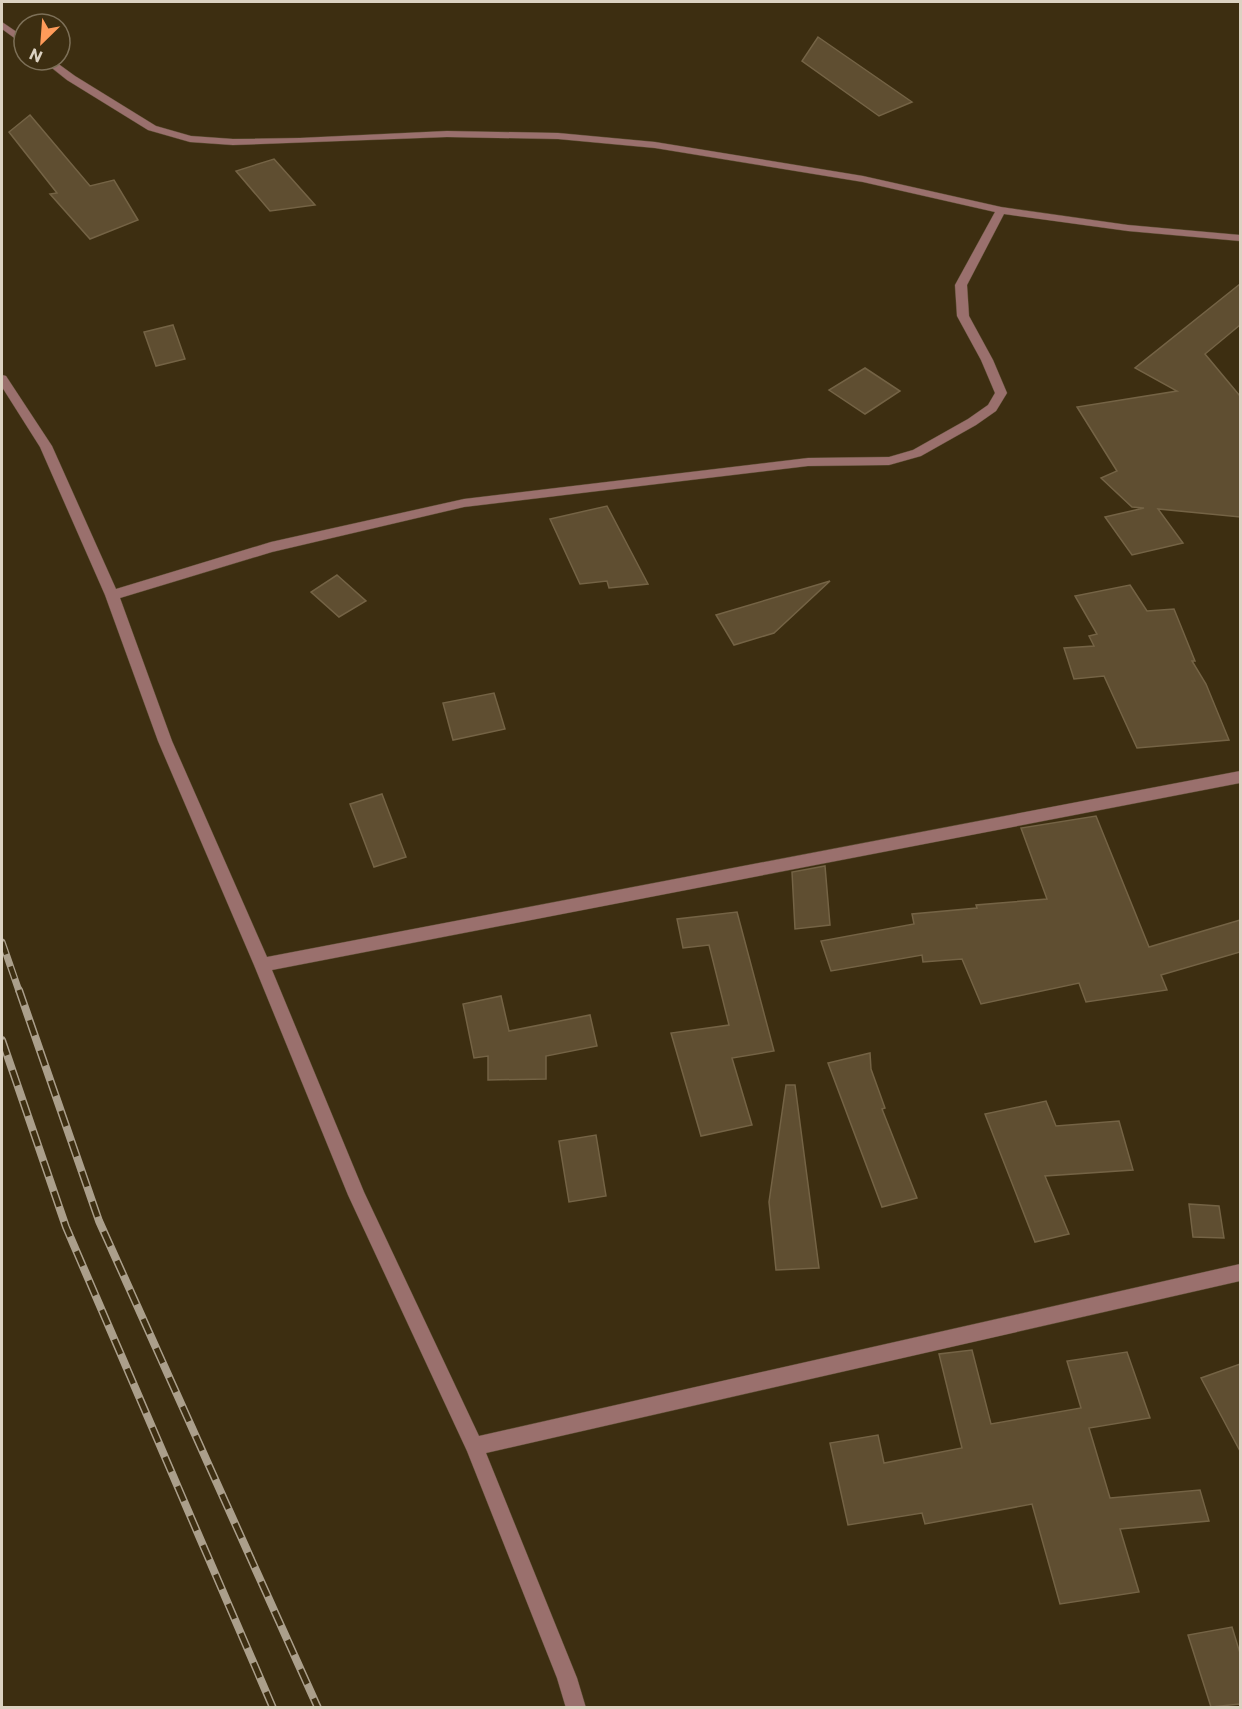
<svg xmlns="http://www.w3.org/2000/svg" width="1242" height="1709" viewBox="0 0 1242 1709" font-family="Commissioner,sans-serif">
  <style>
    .building { fill: #5f4e31; stroke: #746345; stroke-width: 1.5 }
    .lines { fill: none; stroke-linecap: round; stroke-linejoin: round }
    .minor-casing { stroke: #5a4c31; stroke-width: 1 }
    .minor { fill: #9a706d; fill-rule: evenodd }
    .rail-far1-casing { stroke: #ab9f8b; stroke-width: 7 }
    .rail-casing { stroke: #ab9f8b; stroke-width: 8 }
    .rail-far1 { stroke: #3d2e11; stroke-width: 4.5; stroke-dasharray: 13; stroke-linecap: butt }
    .rail { stroke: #3d2e11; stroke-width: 5; stroke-dasharray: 16; stroke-linecap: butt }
  </style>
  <rect width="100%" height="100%" fill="#3d2e11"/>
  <g class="building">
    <polygon points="818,37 912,102 879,116 802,61"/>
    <polygon points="30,115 90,186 114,180 138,220 90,239 50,194 57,193 9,132"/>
    <polygon points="274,159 315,205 270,211 236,171"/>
    <polygon points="1240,284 1240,325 1205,354 1240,396 1240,517 1158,509 1183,543 1132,555 1105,517 1144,508 1132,507 1101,478 1117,471 1077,407 1177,391 1135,368"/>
    <polygon points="173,325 185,359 156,366 144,332"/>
    <polygon points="865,368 900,391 865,414 829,390"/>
    <polygon points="607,506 648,584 609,588 607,581 580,584 550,519"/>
    <polygon points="337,575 366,601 339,617 311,592"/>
    <polygon points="830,581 774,633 734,645 716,615"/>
    <polygon points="1130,585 1147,611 1174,609 1195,661 1192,661 1206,684 1229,740 1137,748 1104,676 1074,679 1064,648 1094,646 1089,636 1097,634 1075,596"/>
    <polygon points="494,693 505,729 453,740 443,703"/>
    <polygon points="382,794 406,857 374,867 350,804"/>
    <polygon points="1096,816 1149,947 1240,920 1240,952 1161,975 1167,990 1086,1002 1079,983 981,1004 962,959 923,962 922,955 831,971 821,941 914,924 912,914 977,908 976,905 1047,899 1021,828"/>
    <polygon points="825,866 830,925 795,929 792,872"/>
    <polygon points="737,912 774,1051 732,1058 752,1125 701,1136 671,1033 729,1025 709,945 683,948 677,919"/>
    <polygon points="501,996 509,1031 590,1015 597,1046 546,1056 546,1079 488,1080 488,1056 474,1058 463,1004"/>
    <polygon points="870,1053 871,1069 885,1108 882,1109 917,1198 882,1207 828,1063"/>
    <polygon points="786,1085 795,1085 819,1268 776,1270 769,1202"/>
    <polygon points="1046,1101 1056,1126 1119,1121 1133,1170 1045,1176 1069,1234 1035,1242 985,1114"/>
    <polygon points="596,1135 606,1196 569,1202 559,1141"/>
    <polygon points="1189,1204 1219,1206 1224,1238 1193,1237"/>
    <polygon points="972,1350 991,1424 1081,1408 1067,1361 1127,1352 1150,1418 1089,1428 1110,1498 1200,1490 1209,1521 1120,1529 1139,1592 1060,1604 1032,1504 925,1524 922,1513 848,1525 830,1443 878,1435 884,1463 962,1448 939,1354"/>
    <polygon points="1240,1364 1240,1451 1201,1378"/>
    <polygon points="1232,1627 1240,1653 1240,1704 1211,1707 1188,1635"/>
  </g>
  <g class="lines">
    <defs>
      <g id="minor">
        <polygon points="2,22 24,37 24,45 2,29"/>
        <polygon points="42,60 53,60 75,76 156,126 191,136 233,139 300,138 447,131 558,133 655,142 863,176 1001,207 1128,225 1240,235 1240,241 1128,231 1004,214 967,285 969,316 993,360 1007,393 996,411 976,425 921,456 889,465 808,466 464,507 272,552 120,598 172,741 267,957 1240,771 1240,783 272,970 364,1192 479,1436 1240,1264 1240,1281 486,1453 577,1678 586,1708 566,1708 557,1678 467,1451 348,1195 254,965 158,741 105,595 40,447 2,387 2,375 6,376 52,446 116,589 271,542 464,499 808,458 889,457 913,450 968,419 988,405 995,393 981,360 957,316 955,285 995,212 863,182 655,148 558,139 447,137 233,145 190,142 148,130 67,80"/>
      </g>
    </defs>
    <use href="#minor" class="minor-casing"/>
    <use href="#minor" class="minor"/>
    <defs>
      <polyline id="rail-far1" points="2,942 19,991"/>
      <g id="rail">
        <polyline points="19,990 99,1221 318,1708"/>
        <polyline points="2,1040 66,1227 273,1708"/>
      </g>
    </defs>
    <use href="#rail-far1" class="rail-far1-casing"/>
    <use href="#rail" class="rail-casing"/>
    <use href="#rail-far1" class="rail-far1"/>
    <use href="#rail" class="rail"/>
  </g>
  <rect width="1242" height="1709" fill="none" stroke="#dcd2c2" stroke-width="6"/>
  <g transform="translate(42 42) rotate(205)"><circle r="28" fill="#3d2e11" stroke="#7d7058" stroke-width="1.5"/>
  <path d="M0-4.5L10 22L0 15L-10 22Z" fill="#ff9b5a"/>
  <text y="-9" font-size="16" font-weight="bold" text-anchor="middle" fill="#dcd2c2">N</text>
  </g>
</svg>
